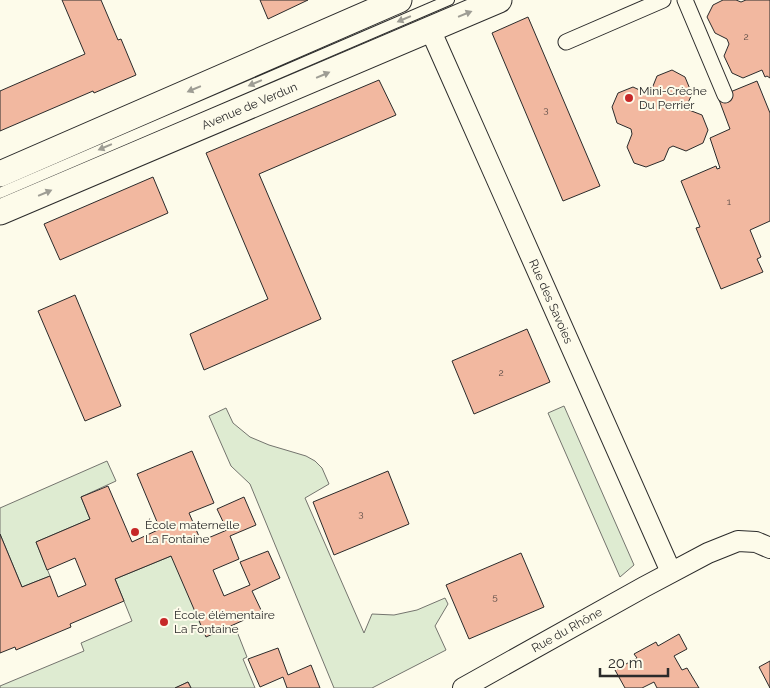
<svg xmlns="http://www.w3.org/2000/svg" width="770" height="688" viewBox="0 0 770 688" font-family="Raleway,sans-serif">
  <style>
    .green { fill: #deebd1; stroke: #74746e }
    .building { fill: #f2b8a0; stroke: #2b2b2b }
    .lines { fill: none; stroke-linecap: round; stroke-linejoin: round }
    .service-casing { stroke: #2b2b2b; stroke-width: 12 }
    .pedestrian-casing { stroke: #2b2b2b; stroke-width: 17 }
    .minor-casing { stroke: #2b2b2b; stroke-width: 22 }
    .tertiary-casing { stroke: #2b2b2b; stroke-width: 27 }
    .service { stroke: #fdfbea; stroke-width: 10 }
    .pedestrian { stroke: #fdfbea; stroke-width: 15 }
    .minor { stroke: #fdfbea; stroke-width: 20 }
    .tertiary { stroke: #fdfbea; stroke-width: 25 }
    .oneway { fill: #9e9d94 }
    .poi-dot { fill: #c62828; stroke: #fdfbea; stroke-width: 2 }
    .labels { text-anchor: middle; stroke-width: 4; stroke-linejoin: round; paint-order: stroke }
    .number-label { font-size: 10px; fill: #5d4e48 }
    .poi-label { font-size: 12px; fill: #2b2b2b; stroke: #fdfbea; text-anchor: start }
    .street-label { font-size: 12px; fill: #2b2b2b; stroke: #fdfbea }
  </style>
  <rect width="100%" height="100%" fill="#fdfbea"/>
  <g class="green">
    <polygon points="564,406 634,565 620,577 548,413"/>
    <polygon points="226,408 233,423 250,437 269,445 306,456 315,461 322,468 329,484 305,498 364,633 372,614 394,615 417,610 445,598 448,604 435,626 446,650 372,688 334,688 250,484 231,466 209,416"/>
    <polygon points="107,461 116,481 81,497 90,519 36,542 50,576 22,587 0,534 0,508"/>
    <polygon points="171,556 234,624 247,657 243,659 255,688 191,688 188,682 175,688 0,688 0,686 84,651 81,643 132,621 115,579"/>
  </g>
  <g class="building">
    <polygon points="62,0 101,0 118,40 121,39 136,75 94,93 93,91 0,131 0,91 85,54"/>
    <polygon points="260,0 308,0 268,19"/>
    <polygon points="723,0 736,0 741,2 746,0 770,0 770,78 767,76 765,77 762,70 743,78 732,73 724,56 729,44 727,39 715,33 707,17 713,5"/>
    <polygon points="528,17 600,186 563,201 492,33"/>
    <polygon points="672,70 685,77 692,94 687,105 689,110 702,115 708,130 703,143 686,151 673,146 669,148 664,160 646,167 634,163 627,147 632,134 631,129 617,123 612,107 618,93 633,87 646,93 651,91 657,76"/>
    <polygon points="379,80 396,115 259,174 321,319 204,370 190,334 268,299 206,153"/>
    <polygon points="757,81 770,113 770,221 750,230 761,257 757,259 763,272 721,289 696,228 700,227 681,181 716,166 717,169 720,168 710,138 730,129 718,97"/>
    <polygon points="153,177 168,213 60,260 44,224"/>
    <polygon points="75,295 121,406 85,421 38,311"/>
    <polygon points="527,329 550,382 474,414 452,361"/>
    <polygon points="192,451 214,503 189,513 201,541 227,530 217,509 244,497 256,525 230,536 239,559 213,570 224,596 250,585 240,562 268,551 280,578 252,591 262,612 206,637 171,556 115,579 124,601 70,624 71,627 16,650 15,647 0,653 0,534 22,587 50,576 58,597 86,585 75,558 47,570 36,542 90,519 81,497 108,486 132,542 160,529 137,474"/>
    <polygon points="388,471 409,524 334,555 313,502"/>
    <polygon points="521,553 544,607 469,639 446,585"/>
    <polygon points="679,634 687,649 674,656 682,670 687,668 699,688 657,688 654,682 642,688 625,688 615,670 637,658 634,654 656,642 658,646"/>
    <polygon points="278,648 288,675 311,665 320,688 287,688 283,677 260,687 248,659"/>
    <polygon points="770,661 770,688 759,667"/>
    <polygon points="188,682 191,688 175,688"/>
  </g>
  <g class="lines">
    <defs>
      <polyline id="service" points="0,193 449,0"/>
      <g id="pedestrian">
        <polyline points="685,0 725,95"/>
        <polyline points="566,42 663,0"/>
      </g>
      <g id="minor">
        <path id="s1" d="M 430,29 L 671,572"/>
        <path id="s2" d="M 463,688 L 644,587 L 708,553 L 738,541 L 756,542 L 770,548"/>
      </g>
      <g id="tertiary">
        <polyline points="0,174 399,0"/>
        <path id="s3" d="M 0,212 L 499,0"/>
      </g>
    </defs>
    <use href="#service" class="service-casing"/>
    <use href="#pedestrian" class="pedestrian-casing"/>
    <use href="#minor" class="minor-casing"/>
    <use href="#tertiary" class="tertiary-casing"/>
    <use href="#service" class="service"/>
    <use href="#pedestrian" class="pedestrian"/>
    <use href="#minor" class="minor"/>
    <use href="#tertiary" class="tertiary"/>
  </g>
  <defs><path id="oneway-solid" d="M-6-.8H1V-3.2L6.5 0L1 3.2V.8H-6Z" transform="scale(1.25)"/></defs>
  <g class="oneway">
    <use href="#oneway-solid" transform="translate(465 14) rotate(-22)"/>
    <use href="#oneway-solid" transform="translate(404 19) rotate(157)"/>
    <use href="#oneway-solid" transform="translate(323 75) rotate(-23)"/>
    <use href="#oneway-solid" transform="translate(255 83) rotate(157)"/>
    <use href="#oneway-solid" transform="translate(194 89) rotate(157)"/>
    <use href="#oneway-solid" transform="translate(105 147) rotate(157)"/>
    <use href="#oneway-solid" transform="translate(45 193) rotate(-23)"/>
  </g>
  <g class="poi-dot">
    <circle cx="629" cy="98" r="5"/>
    <circle cx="135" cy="532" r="5"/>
    <circle cx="164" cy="622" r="5"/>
  </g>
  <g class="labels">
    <g class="number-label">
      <text x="746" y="40">2</text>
      <text x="546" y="113">3</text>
      <text x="729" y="205">1</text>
      <text x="501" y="376">2</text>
      <text x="361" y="517">3</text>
      <text x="495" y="600">5</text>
    </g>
    <g class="poi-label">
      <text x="639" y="95">Mini-Crèche<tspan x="639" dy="14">Du Perrier</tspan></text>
      <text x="145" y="529">École maternelle<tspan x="145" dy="14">La Fontaine</tspan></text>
      <text x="174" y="619">École élémentaire<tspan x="174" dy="14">La Fontaine</tspan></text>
    </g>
    <g class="street-label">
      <text dy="4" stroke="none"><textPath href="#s3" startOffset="271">Avenue de Verdun</textPath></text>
      <text dy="4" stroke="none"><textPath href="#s1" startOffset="298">Rue des Savoies</textPath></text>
      <text dy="4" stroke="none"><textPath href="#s2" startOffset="119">Rue du Rhône</textPath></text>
    </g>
  </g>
  <path d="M600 668v8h68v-8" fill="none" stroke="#2b2b2b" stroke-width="2.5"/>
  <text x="608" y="668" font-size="15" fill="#2b2b2b" stroke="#fdfbea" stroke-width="4" paint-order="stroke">20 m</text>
</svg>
